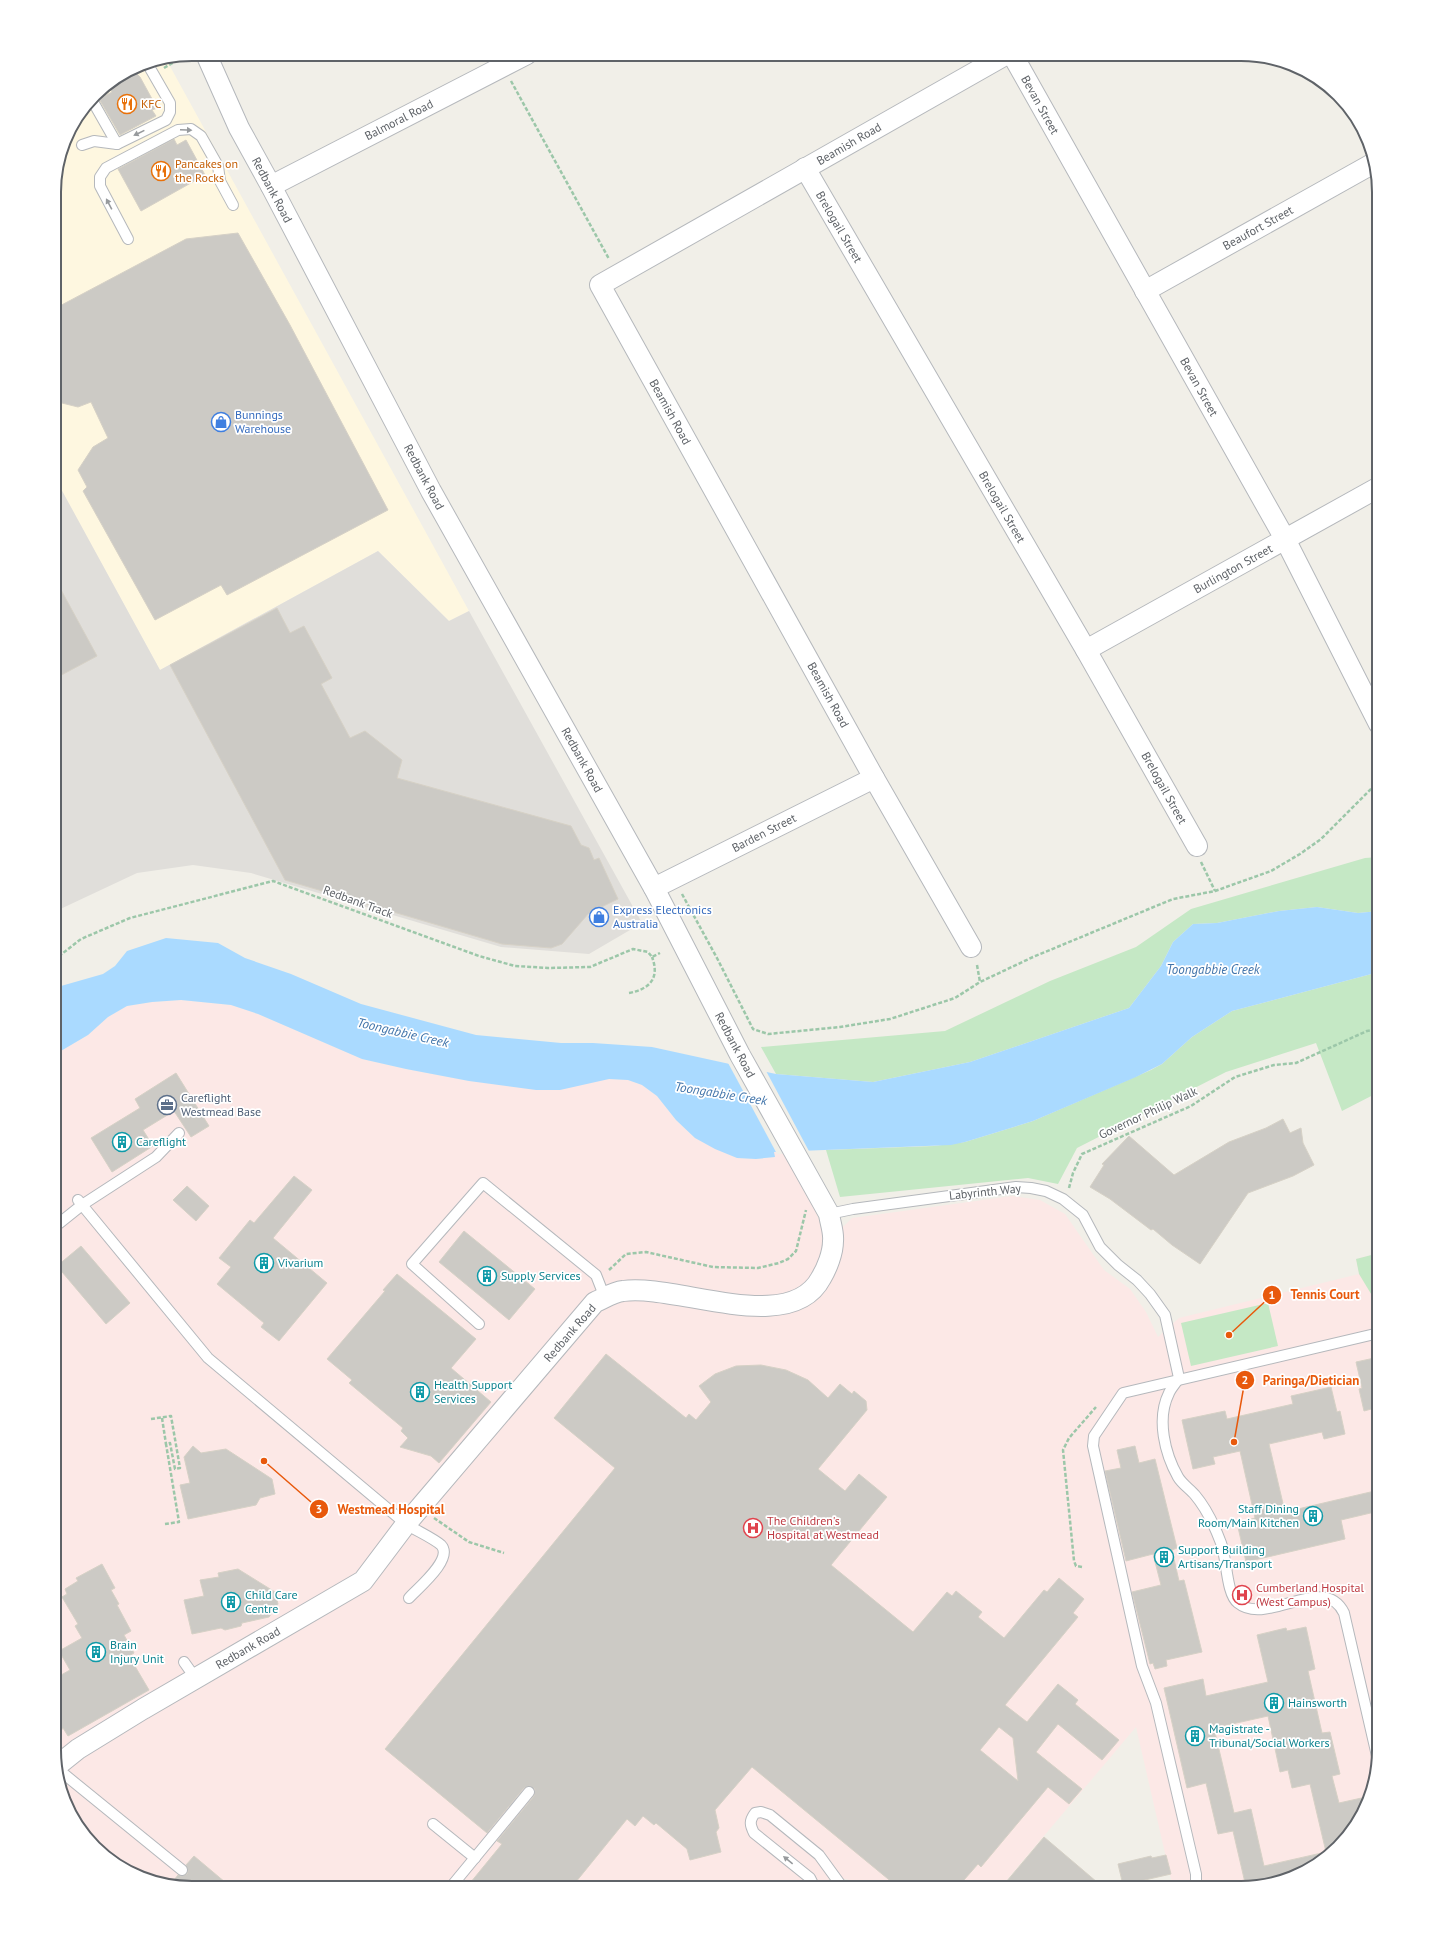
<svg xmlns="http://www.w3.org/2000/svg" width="1433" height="1942" viewBox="0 0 1433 1942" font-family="'PT Sans',sans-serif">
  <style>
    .commercial { fill: #fef7e0 }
    .industrial { fill: #e0deda }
    .medical { fill: #fce8e6 }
    .green { fill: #c5e8c5 }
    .water { fill: #aadaff }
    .pier { fill: #f1efe8 }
    .building { fill: #cccac5; stroke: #d6d1c6; fill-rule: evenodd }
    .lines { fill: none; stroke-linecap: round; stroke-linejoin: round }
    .lane-casing { stroke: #b5b8bc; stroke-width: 12 }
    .street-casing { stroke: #b5b8bc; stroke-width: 22 }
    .path { stroke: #9cc7a9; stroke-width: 2.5; stroke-dasharray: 4 2; stroke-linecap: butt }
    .lane { stroke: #fff; stroke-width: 10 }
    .street { stroke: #fff; stroke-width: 20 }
    .oneway { fill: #979a9d }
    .labels { text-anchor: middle; stroke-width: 3.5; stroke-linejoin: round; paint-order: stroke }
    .food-label { font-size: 12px; fill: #c56008; stroke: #fff; text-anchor: start }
    .street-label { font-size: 12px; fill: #5f6368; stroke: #fff }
    .shop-label { font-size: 12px; fill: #366cbe; stroke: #fff; text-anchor: start }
    .service-label { font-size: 12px; fill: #4e5e75; stroke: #fff; text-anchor: start }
    .culture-label { font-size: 12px; fill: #0d838f; stroke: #fff; text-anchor: start }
    .health-label { font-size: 12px; fill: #be3a42; stroke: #fff; text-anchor: start }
    .water-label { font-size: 13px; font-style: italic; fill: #4174aa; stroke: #fff }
    .rim { fill: none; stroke: #5f6368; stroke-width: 2 }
    .leader { fill: none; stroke: #e8590c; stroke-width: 1.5 }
    .callout-dot { fill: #e8590c; stroke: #fff; stroke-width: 1.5 }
    .mark-label { font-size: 12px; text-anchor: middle; font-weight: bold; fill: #fff }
    .callout-label { font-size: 13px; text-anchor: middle; font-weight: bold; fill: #e8590c; stroke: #fff; stroke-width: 3.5; stroke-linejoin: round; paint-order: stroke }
  </style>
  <rect width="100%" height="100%" fill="#f1efe8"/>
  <polygon class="commercial" points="166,59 469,611 449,621 378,551 160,670 54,477 54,183 68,131 101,88 139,64"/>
  <polygon class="industrial" points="54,476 160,670 378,551 449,621 469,611 642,923 589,954 501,947 251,873 193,865 137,873 54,912"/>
  <polygon class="medical" points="181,1000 231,1005 258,1014 362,1059 406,1069 469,1081 486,1082 585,1083 609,1079 628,1080 642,1085 657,1096 676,1120 695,1138 737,1158 756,1159 775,1157 773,1152 786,1152 811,1199 822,1228 844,1226 852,1218 1012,1196 1040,1200 1065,1214 1104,1270 1130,1289 1146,1312 1158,1337 1179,1318 1359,1274 1356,1259 1379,1253 1379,1750 1360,1819 1310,1869 1241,1888 1173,1888 1136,1727 1000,1888 868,1888 864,1885 846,1879 830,1879 814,1883 807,1888 183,1888 123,1869 73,1819 54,1750 54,1055 88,1035 108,1017 127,1006 152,1002"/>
  <g class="green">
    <polygon points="1379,857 1379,911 1358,913 1317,907 1279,911 1217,923 1193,924 1173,942 1161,966 1129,1008 970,1062 873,1082 776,1074 761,1047 945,1031 1050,981 1136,947 1191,909 1365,858"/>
    <polygon points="1379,972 1379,1092 1342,1111 1316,1043 1226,1072 1077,1148 1058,1184 1028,1178 840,1197 826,1150 934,1146 965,1142 1033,1121 1151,1070 1162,1064 1192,1037 1232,1011"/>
    <polygon points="1379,1253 1379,1307 1359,1274 1356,1259"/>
    <polygon points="1268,1303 1278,1346 1191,1366 1181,1323"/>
  </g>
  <polygon class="water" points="1317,907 1358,913 1379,911 1379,972 1232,1011 1192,1037 1162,1064 1136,1077 1033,1121 965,1142 951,1145 774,1152 775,1157 756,1159 737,1158 715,1149 695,1138 676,1120 657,1096 642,1085 628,1080 609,1079 560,1090 536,1090 469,1081 406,1069 362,1059 258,1014 231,1005 181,1000 152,1002 127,1006 108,1017 88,1035 54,1055 54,988 103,974 115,966 127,951 166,938 218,943 245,958 291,974 361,1004 476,1035 561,1043 593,1043 652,1047 776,1074 873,1082 970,1062 1129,1008 1161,966 1173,942 1193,924 1217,923 1279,911"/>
  <polygon class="pier" points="727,1061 765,1069 810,1153 777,1154"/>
  <g class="building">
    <polygon points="129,71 135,72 140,77 157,108 152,110 156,116 120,135 99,99 112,92 107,84"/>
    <polygon points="174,139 177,145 186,140 205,175 141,211 118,169"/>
    <polygon points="238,233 290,325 388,510 227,595 221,585 155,620 83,491 87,487 78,470 93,447 108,438 91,402 78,407 62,403 54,388 54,309 186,239"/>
    <polygon points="54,577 97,656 54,679"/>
    <polygon points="277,608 290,633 304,626 332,678 321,684 350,738 365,731 402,760 397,778 571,826 581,845 589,848 594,860 599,858 618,899 589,913 562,944 551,948 502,944 285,880 170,665"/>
    <polygon points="176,1073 209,1126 191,1137 174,1111 143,1130 153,1146 112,1172 91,1138 140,1108 135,1099"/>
    <polygon points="1283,1119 1290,1133 1301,1128 1303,1143 1314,1165 1293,1176 1248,1193 1200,1264 1172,1245 1153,1229 1151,1230 1110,1199 1090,1187 1104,1165 1102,1164 1129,1136 1174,1175 1229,1142 1266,1128"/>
    <polygon points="294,1176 312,1190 273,1238 327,1283 279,1341 261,1327 264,1323 217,1284 231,1267 219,1258 250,1220 254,1223"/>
    <polygon points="187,1186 209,1206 196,1221 173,1200"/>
    <polygon points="464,1231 535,1289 509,1320 439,1262"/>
    <polygon points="81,1246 130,1303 106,1324 57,1266"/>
    <polygon points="397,1274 476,1339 451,1368 491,1402 439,1463 431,1456 400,1447 408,1438 401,1431 403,1428 349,1383 352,1380 327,1359 385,1291 383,1290"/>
    <path d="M 606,1354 L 686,1418 L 689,1414 L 696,1420 L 711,1402 L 699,1386 L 715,1374 L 736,1366 L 761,1365 L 786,1370 L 808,1380 L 828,1398 L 840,1384 L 852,1394 L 854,1391 L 866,1401 L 867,1410 L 818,1469 L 845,1491 L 859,1474 L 887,1497 L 831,1565 L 913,1632 L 947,1592 L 952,1596 L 956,1591 L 982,1612 L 978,1617 L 1004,1638 L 1044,1590 L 1047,1592 L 1059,1578 L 1084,1599 L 1073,1613 L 1078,1617 L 1005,1705 L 1027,1722 L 1058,1684 L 1078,1700 L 1075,1704 L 1119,1740 L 1102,1760 L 1058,1724 L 1036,1752 L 1082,1789 L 1069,1804 L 1048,1787 L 981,1867 L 978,1864 L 957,1888 L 899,1888 L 752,1767 L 715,1810 L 719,1828 L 716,1832 L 721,1852 L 690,1860 L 687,1849 L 656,1823 L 654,1825 L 643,1816 L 635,1826 L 627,1819 L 571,1888 L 466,1888 L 502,1844 L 497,1841 L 534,1796 L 535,1789 L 530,1786 L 524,1788 L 487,1833 L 385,1749 L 615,1468 L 554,1418 ZM 999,1727 L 1013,1738 L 1018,1781 L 980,1750 Z"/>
    <polygon points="1379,1357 1379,1407 1364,1411 1359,1389 1362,1388 1356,1362"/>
    <polygon points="1331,1387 1337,1412 1340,1411 1345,1434 1324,1439 1322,1432 1269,1444 1285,1512 1379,1490 1379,1511 1341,1520 1345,1539 1246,1562 1237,1523 1255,1518 1240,1451 1213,1457 1215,1464 1193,1469 1182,1420 1225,1411 1227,1419 1293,1404 1291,1396"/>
    <polygon points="193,1446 201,1453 226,1449 272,1479 275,1494 260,1498 256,1505 188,1519 180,1485 190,1483 184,1457"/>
    <polygon points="1135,1446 1139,1463 1155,1459 1177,1548 1172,1550 1179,1581 1184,1580 1202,1652 1166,1660 1167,1666 1155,1669 1153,1663 1150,1664 1132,1592 1161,1585 1153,1554 1126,1561 1105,1471 1121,1468 1117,1450"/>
    <polygon points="102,1564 115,1588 111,1590 119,1604 117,1605 131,1631 124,1635 134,1653 129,1656 149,1690 68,1736 63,1728 54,1740 54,1679 70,1670 59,1651 82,1638 75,1626 78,1624 62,1597 67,1594 65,1589 78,1581 76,1578"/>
    <polygon points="238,1569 275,1592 278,1604 269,1617 242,1623 241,1626 225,1630 221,1628 192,1634 184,1600 204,1596 200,1580 219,1577 218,1573"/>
    <path d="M 1306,1627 L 1315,1669 L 1308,1671 L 1322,1733 L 1330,1732 L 1340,1774 L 1332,1776 L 1339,1803 L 1366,1797 L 1360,1819 L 1310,1869 L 1246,1887 L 1233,1831 L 1218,1834 L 1206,1783 L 1187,1788 L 1164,1688 L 1203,1679 L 1206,1696 L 1268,1682 L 1257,1635 L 1286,1628 L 1287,1631 ZM 1268,1716 L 1280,1772 L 1288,1770 L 1292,1788 L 1310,1784 L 1326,1852 L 1264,1866 L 1251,1809 L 1234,1813 L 1214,1728 Z"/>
    <polygon points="1044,1837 1104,1888 1001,1888"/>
    <polygon points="1166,1855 1171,1874 1123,1885 1118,1864 1151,1856 1152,1858"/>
    <polygon points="194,1856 232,1888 183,1888 171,1884 178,1875 181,1876 187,1874 188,1871 186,1865"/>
  </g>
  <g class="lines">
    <defs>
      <g id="lane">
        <polyline points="92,100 117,144 166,120 170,112 170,103 147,63"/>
        <polyline points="82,145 94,141 117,144"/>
        <polyline points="128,239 100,186 100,177 106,168 178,130 191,129 201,136 218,166 220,181 233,205"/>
        <path d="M 78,1200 L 208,1358 L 406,1524 C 415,1530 433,1538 441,1545 C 454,1559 418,1588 409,1598"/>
        <path d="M 829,1214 L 853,1209 L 1016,1187 L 1031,1188 L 1046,1191 L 1063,1199 L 1083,1215 L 1100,1247 L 1118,1265 L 1137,1280 L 1150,1294 L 1165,1315 L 1179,1378 C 1176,1383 1171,1388 1169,1393 C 1156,1419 1165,1454 1178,1477 C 1182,1484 1190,1489 1195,1495 C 1206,1508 1215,1527 1221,1543 C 1227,1558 1226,1594 1238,1603 C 1267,1627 1324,1572 1344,1613 L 1377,1756"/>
        <polyline points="57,1225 82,1205 156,1157 179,1133"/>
        <polyline points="479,1324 412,1264 483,1183 596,1275 605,1298"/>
        <polyline points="184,1662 196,1679"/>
        <polyline points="59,1770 182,1870"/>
        <polyline points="433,1824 475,1858"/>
        <polyline points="450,1888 529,1792"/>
        <path d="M 815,1888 L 810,1878 L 754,1833 C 750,1825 749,1821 755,1813 L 761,1812 L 770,1815 L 819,1855 L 843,1888"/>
        <polyline points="1196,1888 1196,1874 1156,1703 1142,1666 1093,1446 1094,1436 1123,1393 1379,1333"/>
      </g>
      <g id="street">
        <polyline points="1012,54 1285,539 1379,724"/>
        <polyline points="805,168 1086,650 1197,846"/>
        <polyline points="271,186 527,54"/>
        <polyline points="1145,291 1372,164"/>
        <polyline points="1086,650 1379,487"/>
        <polyline points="654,888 874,778"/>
        <polyline points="971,947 874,778 600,285 1007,54"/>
        <path d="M 58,1765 L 78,1749 L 143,1709 L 363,1581 L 406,1524 L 595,1302 C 603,1299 613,1292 623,1291 C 675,1283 790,1337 821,1278 C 827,1268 833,1253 833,1241 C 834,1232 830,1222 829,1214 L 740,1055 L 654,888 L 431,491 L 271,186 L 239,128 L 206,54"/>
      </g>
    </defs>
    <use href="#lane" class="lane-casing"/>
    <use href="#street" class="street-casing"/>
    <g class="path">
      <polyline points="164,68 174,62"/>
      <polyline points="511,81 609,259"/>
      <polyline points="1201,862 1215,891"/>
      <polyline points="682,894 718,960 753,1029 768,1034 840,1027 890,1019 955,998 980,982 1033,957 1173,899 1215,891 1271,871 1300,854 1321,839 1379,781"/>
      <polyline points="54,960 81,939 130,918 273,881 479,956 515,966 548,968 590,967 633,949 648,952 652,957 660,953"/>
      <polyline points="977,965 980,982"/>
      <path d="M 629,993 C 650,989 660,978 652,957"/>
      <polyline points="1069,1188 1073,1173 1082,1154 1191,1106 1235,1077 1274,1065 1296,1063 1367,1031 1379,1029"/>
      <polyline points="609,1270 626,1254 646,1252 713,1267 758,1268 779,1263 788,1259 796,1251 806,1210"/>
      <polyline points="162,1418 166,1444"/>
      <polyline points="151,1419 171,1416 180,1468 175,1469 170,1443 166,1444 179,1522 165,1524"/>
      <polyline points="434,1518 469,1542 504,1553"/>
      <polyline points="1082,1567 1076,1566 1074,1561 1063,1450 1069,1438 1096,1407"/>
    </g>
    <use href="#lane" class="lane"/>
    <use href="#street" class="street"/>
  </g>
  <defs><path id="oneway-solid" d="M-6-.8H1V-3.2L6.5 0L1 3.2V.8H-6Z"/></defs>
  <g class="oneway">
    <use href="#oneway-solid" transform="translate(186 130) rotate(2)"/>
    <use href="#oneway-solid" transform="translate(139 133) rotate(154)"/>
    <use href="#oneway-solid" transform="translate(109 204) rotate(-118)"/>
    <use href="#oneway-solid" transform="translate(788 1860) rotate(-141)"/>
  </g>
  <defs>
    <symbol id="restaurant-ring" viewBox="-11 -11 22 22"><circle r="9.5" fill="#fff" stroke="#e8710a" stroke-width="1.5"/><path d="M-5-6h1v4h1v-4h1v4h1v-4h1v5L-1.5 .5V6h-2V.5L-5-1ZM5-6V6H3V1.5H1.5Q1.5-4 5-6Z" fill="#e8710a"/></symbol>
    <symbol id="shop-ring" viewBox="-11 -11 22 22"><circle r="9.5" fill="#fff" stroke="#3f7fe0" stroke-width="1.5"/><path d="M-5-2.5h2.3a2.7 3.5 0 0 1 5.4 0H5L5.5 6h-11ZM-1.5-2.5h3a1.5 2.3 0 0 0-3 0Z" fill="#3f7fe0"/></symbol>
    <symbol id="office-ring" viewBox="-11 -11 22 22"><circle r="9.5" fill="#fff" stroke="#5c6f8a" stroke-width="1.5"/><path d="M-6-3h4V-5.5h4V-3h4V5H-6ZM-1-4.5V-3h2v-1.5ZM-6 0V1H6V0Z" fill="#5c6f8a"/></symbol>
    <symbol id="building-ring" viewBox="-11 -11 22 22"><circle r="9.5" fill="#fff" stroke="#0f9aa8" stroke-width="1.5"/><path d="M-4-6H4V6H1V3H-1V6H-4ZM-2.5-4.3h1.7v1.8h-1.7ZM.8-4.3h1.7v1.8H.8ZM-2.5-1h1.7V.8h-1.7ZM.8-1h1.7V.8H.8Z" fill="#0f9aa8"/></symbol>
    <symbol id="hospital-ring" viewBox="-11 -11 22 22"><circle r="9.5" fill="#fff" stroke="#e0444e" stroke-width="1.5"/><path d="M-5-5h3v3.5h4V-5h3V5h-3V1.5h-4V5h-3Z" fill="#e0444e"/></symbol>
  </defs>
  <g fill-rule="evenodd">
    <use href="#restaurant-ring" x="116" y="93" width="22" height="22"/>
    <use href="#restaurant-ring" x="150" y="160" width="22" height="22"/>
    <use href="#shop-ring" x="210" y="411" width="22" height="22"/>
    <use href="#shop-ring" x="588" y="906" width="22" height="22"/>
    <use href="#office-ring" x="156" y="1094" width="22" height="22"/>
    <use href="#building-ring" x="111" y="1131" width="22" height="22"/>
    <use href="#building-ring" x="253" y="1252" width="22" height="22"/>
    <use href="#building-ring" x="476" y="1265" width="22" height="22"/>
    <use href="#building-ring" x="409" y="1381" width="22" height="22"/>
    <use href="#building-ring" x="1302" y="1505" width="22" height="22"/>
    <use href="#hospital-ring" x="742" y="1517" width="22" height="22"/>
    <use href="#building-ring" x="1153" y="1546" width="22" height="22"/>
    <use href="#hospital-ring" x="1231" y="1584" width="22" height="22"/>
    <use href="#building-ring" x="220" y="1591" width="22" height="22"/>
    <use href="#building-ring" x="85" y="1641" width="22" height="22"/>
    <use href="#building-ring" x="1263" y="1692" width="22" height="22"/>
    <use href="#building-ring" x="1184" y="1725" width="22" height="22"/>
  </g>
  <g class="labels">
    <g class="food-label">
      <text x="141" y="108">KFC</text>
      <text x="175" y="168">Pancakes on<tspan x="175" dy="14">the Rocks</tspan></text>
    </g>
    <g class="street-label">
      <text transform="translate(1040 105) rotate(61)" y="4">Bevan Street</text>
      <text transform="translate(399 120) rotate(-27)" y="4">Balmoral Road</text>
      <text transform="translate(849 144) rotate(-30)" y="4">Beamish Road</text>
      <text transform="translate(272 190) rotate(62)" y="4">Redbank Road</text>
      <text transform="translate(839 227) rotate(60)" y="4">Brelogail Street</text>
      <text transform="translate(1258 228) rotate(-29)" y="4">Beaufort Street</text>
      <text transform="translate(1199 387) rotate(61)" y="4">Bevan Street</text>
      <text transform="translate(670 412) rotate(61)" y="4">Beamish Road</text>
      <text transform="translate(424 477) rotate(62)" y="4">Redbank Road</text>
      <text transform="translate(1002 507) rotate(60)" y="4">Brelogail Street</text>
      <text transform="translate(1233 569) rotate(-29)" y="4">Burlington Street</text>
      <text transform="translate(828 695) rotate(61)" y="4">Beamish Road</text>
      <text transform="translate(582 760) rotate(61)" y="4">Redbank Road</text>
      <text transform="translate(1164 788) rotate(61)" y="4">Brelogail Street</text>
      <text transform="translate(764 833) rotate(-27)" y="4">Barden Street</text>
      <text transform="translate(358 902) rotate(20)" y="4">Redbank Track</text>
      <text transform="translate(735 1045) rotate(62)" y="4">Redbank Road</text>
      <text transform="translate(1148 1113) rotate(-25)" y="4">Governor Philip Walk</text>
      <text transform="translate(985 1192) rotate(-6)" y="4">Labyrinth Way</text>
      <text transform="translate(570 1333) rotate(-49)" y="4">Redbank Road</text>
      <text transform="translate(248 1648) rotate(-30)" y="4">Redbank Road</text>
    </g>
    <g class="shop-label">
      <text x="235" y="419">Bunnings<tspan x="235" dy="14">Warehouse</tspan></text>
      <text x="613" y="914">Express Electronics<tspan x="613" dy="14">Australia</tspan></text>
    </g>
    <g class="service-label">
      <text x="181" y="1102">Careflight<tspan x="181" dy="14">Westmead Base</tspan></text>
    </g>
    <g class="culture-label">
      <text x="136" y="1146">Careflight</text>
      <text x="278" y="1267">Vivarium</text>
      <text x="501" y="1280">Supply Services</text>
      <text x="434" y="1389">Health Support<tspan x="434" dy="14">Services</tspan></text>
      <text x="1299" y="1513" text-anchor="end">Staff Dining<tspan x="1299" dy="14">Room/Main Kitchen</tspan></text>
      <text x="1178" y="1554">Support Building<tspan x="1178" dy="14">Artisans/Transport</tspan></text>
      <text x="245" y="1599">Child Care<tspan x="245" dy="14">Centre</tspan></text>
      <text x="110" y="1649">Brain<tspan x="110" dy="14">Injury Unit</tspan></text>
      <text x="1288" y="1707">Hainsworth</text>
      <text x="1209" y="1733">Magistrate -<tspan x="1209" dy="14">Tribunal/Social Workers</tspan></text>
    </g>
    <g class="health-label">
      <text x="767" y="1525">The Children's<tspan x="767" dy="14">Hospital at Westmead</tspan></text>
      <text x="1256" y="1592">Cumberland Hospital<tspan x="1256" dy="14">(West Campus)</tspan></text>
    </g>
    <g class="water-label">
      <text x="1213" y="974">Toongabbie Creek</text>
      <text transform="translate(403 1032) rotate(13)" y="5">Toongabbie Creek</text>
      <text transform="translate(721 1093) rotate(9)" y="5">Toongabbie Creek</text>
    </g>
  </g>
  <path d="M0 0H1433V1942H0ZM192 61H1241A131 131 0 0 1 1372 192V1750A131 131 0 0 1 1241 1881H192A131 131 0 0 1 61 1750V192A131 131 0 0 1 192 61Z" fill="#fff" fill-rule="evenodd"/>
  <path class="rim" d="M192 61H1241A131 131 0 0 1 1372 192V1750A131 131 0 0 1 1241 1881H192A131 131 0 0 1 61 1750V192A131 131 0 0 1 192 61Z"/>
  <path class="leader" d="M1229 1335L1272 1295M1234 1442L1245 1380M264 1461L319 1509"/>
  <g class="callout-dot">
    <circle cx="1229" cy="1335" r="4"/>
    <circle cx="1234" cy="1442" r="4"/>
    <circle cx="264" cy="1461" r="4"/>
    <circle cx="1272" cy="1295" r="10"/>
    <circle cx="1245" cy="1380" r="10"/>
    <circle cx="319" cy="1509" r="10"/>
  </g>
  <g class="mark-label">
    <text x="1272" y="1299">1</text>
    <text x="1245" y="1384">2</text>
    <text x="319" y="1513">3</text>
  </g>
  <g class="callout-label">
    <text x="1325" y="1299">Tennis Court</text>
    <text x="1311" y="1385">Paringa/Dietician</text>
    <text x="391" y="1514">Westmead Hospital</text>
  </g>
</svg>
